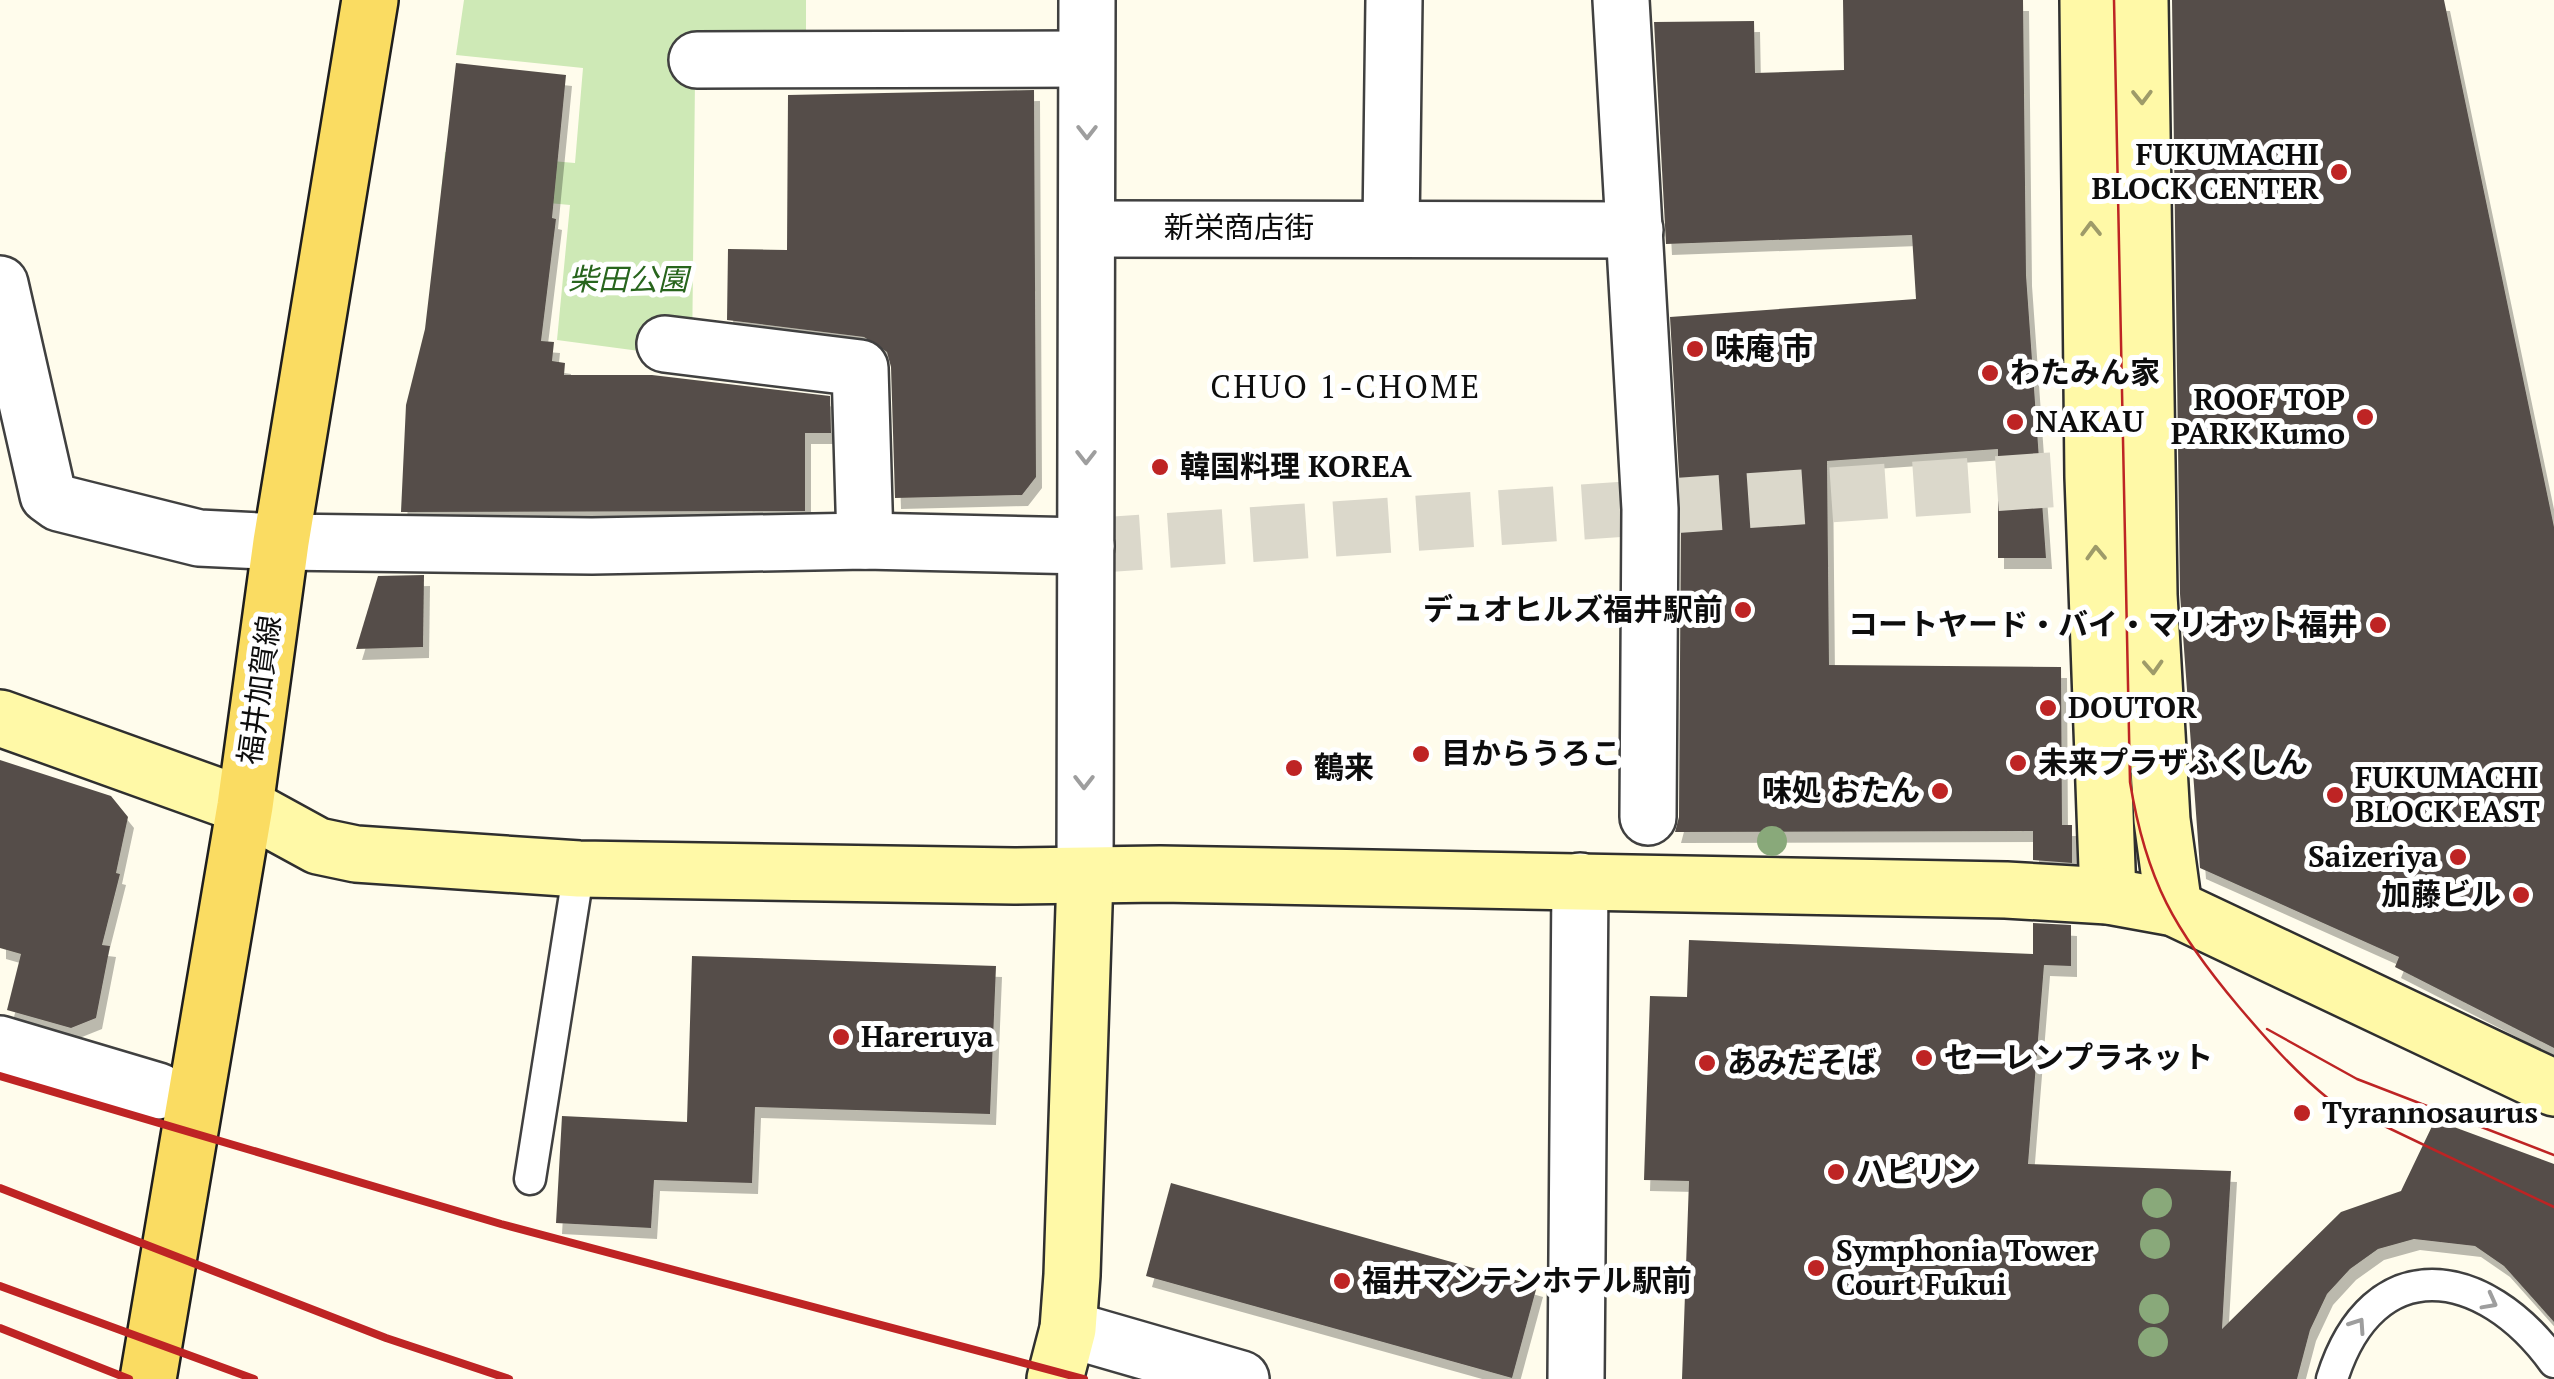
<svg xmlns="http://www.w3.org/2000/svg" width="2554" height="1379" viewBox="0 0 2554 1379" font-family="'PT Serif','Noto Sans JP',serif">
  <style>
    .park { fill: #cee9b6 }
    .building { fill: #554e49; filter: url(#shadow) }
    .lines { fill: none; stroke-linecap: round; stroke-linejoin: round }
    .street-tunnel { stroke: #dbd8cb; stroke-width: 55; stroke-dasharray: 55 28; stroke-linecap: butt }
    .lane-casing { stroke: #404040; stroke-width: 35 }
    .street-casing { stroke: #404040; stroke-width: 60 }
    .secondary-casing { stroke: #2f2f2f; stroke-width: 60 }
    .primary-casing { stroke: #1e1e1e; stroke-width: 60 }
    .lane { stroke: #fff; stroke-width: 30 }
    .street { stroke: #fff; stroke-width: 55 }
    .secondary { stroke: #fff9a7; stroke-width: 55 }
    .primary { stroke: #fadc62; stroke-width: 55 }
    .tram { stroke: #be2424; stroke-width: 2.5 }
    .rail { stroke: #be2424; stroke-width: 8 }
    .tree { fill: #89a97a }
    .oneway { stroke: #9e9b69 }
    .oneway2 { stroke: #9e9e9e }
    .poi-dot { fill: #be2424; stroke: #fff; stroke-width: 4 }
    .labels { text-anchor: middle; stroke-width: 10; stroke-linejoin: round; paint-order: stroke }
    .poi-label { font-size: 30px; font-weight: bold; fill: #0d0d0d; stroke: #fff; text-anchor: start }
    .street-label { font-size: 30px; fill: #0d0d0d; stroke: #fff }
    .park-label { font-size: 30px; font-style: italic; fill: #28651d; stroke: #fff }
    .neighbourhood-label { font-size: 32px; letter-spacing: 2.5px; fill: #0d0d0d; stroke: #fff }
  </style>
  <defs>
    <filter id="shadow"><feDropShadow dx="6" dy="11" stdDeviation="0" flood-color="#0004"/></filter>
  </defs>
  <rect width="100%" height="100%" fill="#fffcec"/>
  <polygon class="park" points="464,0 806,0 806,80 695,80 692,358 557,340 570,205 441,193 445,152 575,163 583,68 456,55"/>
  <g class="building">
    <polygon points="1843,0 2023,0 2026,275 2046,558 1998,558 1998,449 1827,461 1829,665 2061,667 2062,825 2072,825 2072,863 2033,860 2033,831 1675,832 1679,817 1681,509 1670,317 1916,299 1912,235 1666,244 1654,22 1754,21 1755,73 1844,70"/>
    <polygon points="2172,0 2444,0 2554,527 2554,1048 2395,967 2399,957 2200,868 2180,594"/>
    <polygon points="456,63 566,75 552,218 556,219 541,341 554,342 552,361 565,363 564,375 652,375 830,396 831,433 805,433 805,511 401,512 406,405 425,329"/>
    <polygon points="1034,90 1036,477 1022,495 895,498 891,367 887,352 864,337 727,320 728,249 787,250 788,95"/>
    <polygon points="424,575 423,647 356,649 378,576"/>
    <polygon points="0,760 111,796 128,817 116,873 120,874 102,945 110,946 96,1018 71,1028 7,1010 21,954 0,948"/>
    <polygon points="2033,923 2071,925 2071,966 2044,965 2028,1164 2231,1171 2222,1329 2341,1212 2401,1191 2435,1120 2554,1164 2554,1322 2504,1266 2475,1246 2414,1239 2378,1249 2350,1269 2327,1294 2310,1330 2297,1379 1682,1379 1689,1181 1644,1180 1650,996 1687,997 1689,940 2033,954"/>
    <polygon points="692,956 996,966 990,1114 755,1107 752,1183 654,1180 651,1228 556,1223 562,1116 687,1122"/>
    <polygon points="1171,1183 1537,1286 1512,1378 1146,1276"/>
  </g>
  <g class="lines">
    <polyline class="street-tunnel" points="1086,546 2093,477"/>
    <defs>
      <g id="lane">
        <polyline points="530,1179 579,869"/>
        <path d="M 2332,1379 C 2373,1248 2484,1265 2554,1362"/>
      </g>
      <g id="street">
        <polyline points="1621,0 1650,509 1648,817"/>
        <polyline points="697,60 1086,59"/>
        <polyline points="1391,228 1394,0"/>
        <polyline points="1087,229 1635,230"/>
        <polyline points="0,284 48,495 59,503 199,538 281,542 592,546 865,541 1086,546"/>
        <polyline points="665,344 860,368 865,541"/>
        <polyline points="1085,876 1087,0"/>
        <polyline points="0,1044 158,1091"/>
        <polyline points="1068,1329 1241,1379"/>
        <polyline points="1576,1379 1580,881"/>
      </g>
      <g id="secondary">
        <polyline points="2088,0 2093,477 2108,896"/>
        <polyline points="2140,0 2149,595 2162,820 2174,908"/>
        <polyline points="0,718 245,806 318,846 356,854 579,869 1014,876 1160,874 2006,890 2108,896 2174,908 2554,1088"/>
        <polyline points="1055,1379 1068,1329 1072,1275 1085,876"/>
      </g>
      <polyline id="primary" points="148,1379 245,806 281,542 370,0"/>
    </defs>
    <use href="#lane" class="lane-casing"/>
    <use href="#street" class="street-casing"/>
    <use href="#secondary" class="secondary-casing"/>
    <use href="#primary" class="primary-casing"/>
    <use href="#lane" class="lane"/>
    <use href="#street" class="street"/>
    <use href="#secondary" class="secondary"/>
    <use href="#primary" class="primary"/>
    <g class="tram">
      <path d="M 2114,0 L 2130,782 C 2146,881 2175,931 2239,1007 C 2268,1041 2295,1072 2330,1100 L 2554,1207"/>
      <polyline points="2267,1029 2357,1079 2554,1155"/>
    </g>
    <g class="rail">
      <polyline points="0,1076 501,1224 1084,1379"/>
      <polyline points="0,1188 386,1338 509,1379"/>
      <polyline points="0,1286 254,1379"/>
      <polyline points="0,1328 129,1379"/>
    </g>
  </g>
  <g class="tree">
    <circle cx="1772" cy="841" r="15"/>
    <circle cx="2157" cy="1203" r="15"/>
    <circle cx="2155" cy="1244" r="15"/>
    <circle cx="2154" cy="1309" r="15"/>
    <circle cx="2153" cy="1342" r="15"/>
  </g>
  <defs><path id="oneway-chevron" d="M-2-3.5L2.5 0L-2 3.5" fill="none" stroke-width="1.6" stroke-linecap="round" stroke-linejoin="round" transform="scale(2.5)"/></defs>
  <g class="oneway">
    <use href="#oneway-chevron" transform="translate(2142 97) rotate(89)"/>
    <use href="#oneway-chevron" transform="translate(2091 229) rotate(-91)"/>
    <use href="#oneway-chevron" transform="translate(2096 553) rotate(-92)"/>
    <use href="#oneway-chevron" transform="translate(2153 667) rotate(87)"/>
  </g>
  <g class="oneway2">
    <use href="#oneway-chevron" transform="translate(1087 132) rotate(90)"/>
    <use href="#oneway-chevron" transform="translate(1086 457) rotate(90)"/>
    <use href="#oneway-chevron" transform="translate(1084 782) rotate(90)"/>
    <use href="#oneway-chevron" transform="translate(2490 1302) rotate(28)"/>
    <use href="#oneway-chevron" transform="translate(2358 1325) rotate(-56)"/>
  </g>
  <g class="poi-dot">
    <circle cx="2339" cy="172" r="10"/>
    <circle cx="1695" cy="349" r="10"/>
    <circle cx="1990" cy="373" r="10"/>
    <circle cx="2365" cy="417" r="10"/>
    <circle cx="2015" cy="422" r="10"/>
    <circle cx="1160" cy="467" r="10"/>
    <circle cx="1743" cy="610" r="10"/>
    <circle cx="2378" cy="625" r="10"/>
    <circle cx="2048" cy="708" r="10"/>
    <circle cx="1421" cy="754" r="10"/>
    <circle cx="2018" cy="763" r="10"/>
    <circle cx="1294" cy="768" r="10"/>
    <circle cx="1940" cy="791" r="10"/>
    <circle cx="2335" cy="795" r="10"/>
    <circle cx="2458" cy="857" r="10"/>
    <circle cx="2521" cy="895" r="10"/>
    <circle cx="841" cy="1037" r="10"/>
    <circle cx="1924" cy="1058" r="10"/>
    <circle cx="1707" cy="1063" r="10"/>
    <circle cx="2302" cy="1113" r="10"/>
    <circle cx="1836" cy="1172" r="10"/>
    <circle cx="1816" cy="1268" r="10"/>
    <circle cx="1342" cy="1281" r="10"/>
  </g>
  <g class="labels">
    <g class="poi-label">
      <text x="2319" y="165" text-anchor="end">FUKUMACHI<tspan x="2319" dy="34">BLOCK CENTER</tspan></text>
      <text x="1715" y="359">味庵 市</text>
      <text x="2010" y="383">わたみん家</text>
      <text x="2345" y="410" text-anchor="end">ROOF TOP<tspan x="2345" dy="34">PARK Kumo</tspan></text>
      <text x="2035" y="432">NAKAU</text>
      <text x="1180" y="477">韓国料理 KOREA</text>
      <text x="1723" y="620" text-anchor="end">デュオヒルズ福井駅前</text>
      <text x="2358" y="635" text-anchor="end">コートヤード・バイ・マリオット福井</text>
      <text x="2068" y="718">DOUTOR</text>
      <text x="1441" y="764">目からうろこ</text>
      <text x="2038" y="773">未来プラザふくしん</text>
      <text x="1314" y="778">鶴来</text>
      <text x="2355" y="788">FUKUMACHI<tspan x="2355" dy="34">BLOCK EAST</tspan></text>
      <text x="1920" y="801" text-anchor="end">味処 おたん</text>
      <text x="2438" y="867" text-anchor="end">Saizeriya</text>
      <text x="2501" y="905" text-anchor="end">加藤ビル</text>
      <text x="861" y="1047">Hareruya</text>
      <text x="1944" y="1068">セーレンプラネット</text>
      <text x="1727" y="1073">あみだそば</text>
      <text x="2322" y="1123">Tyrannosaurus</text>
      <text x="1856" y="1182">ハピリン</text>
      <text x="1836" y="1261">Symphonia Tower<tspan x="1836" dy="34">Court Fukui</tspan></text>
      <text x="1362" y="1291">福井マンテンホテル駅前</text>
    </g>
    <g class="street-label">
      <text x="1239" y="238">新栄商店街</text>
      <text transform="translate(260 690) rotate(-82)" y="10">福井加賀線</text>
    </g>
    <g class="park-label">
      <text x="628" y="290">柴田公園</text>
    </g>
    <g class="neighbourhood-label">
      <text x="1346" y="398">CHUO 1-CHOME</text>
    </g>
  </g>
</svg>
